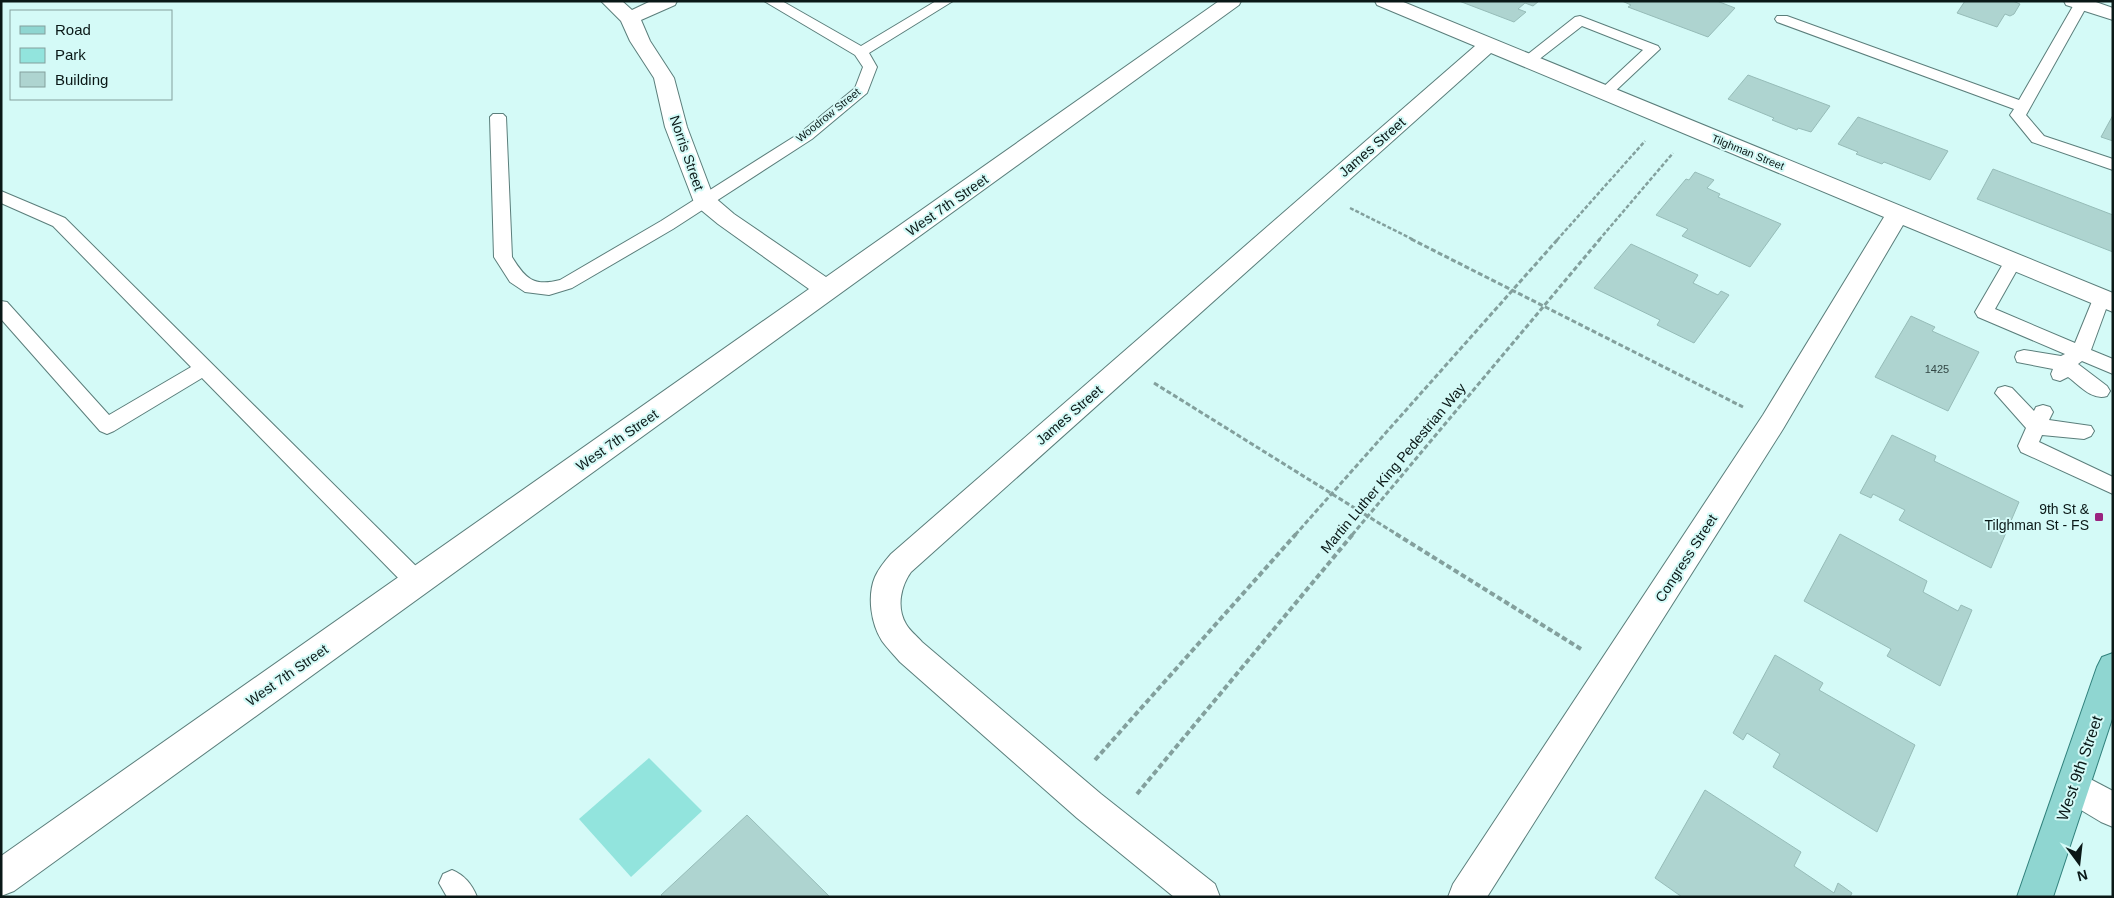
<svg xmlns="http://www.w3.org/2000/svg" width="2114" height="898" viewBox="0 0 2114 898" font-family="Helvetica,sans-serif">
  <style>
    .green { fill: #92e4dd }
    .building { fill: #aed4d0; stroke: #96bcb8 }
    .lines { fill: none; stroke-linecap: round; stroke-linejoin: round }
    .lane-casing { stroke: #5b7e7b; stroke-width: 2 }
    .street-casing { stroke: #5b7e7b; stroke-width: 2 }
    .primary-casing { stroke: #30817c; stroke-width: 2 }
    .path-far2 { stroke: #83a09d; stroke-width: 2.5; stroke-dasharray: 4 2; stroke-linecap: butt }
    .path-far1 { stroke: #83a09d; stroke-width: 3; stroke-dasharray: 5 2.5; stroke-linecap: butt }
    .path { stroke: #83a09d; stroke-width: 4; stroke-dasharray: 5.5 3; stroke-linecap: butt }
    .lane { fill: #fff; fill-rule: evenodd }
    .street { fill: #fff; fill-rule: evenodd }
    .primary { fill: #8fd6d1; fill-rule: evenodd }
    .poi-dot { fill: #9a247f; stroke: #d4faf7; stroke-width: 2 }
    .labels { text-anchor: middle; stroke-width: 4; stroke-linejoin: round; paint-order: stroke }
    .far-street-label { font-size: 11px; fill: #0a1817; stroke: #d4faf7 }
    .number-label { font-size: 11px; fill: #334745 }
    .street-label { font-size: 14px; fill: #0a1817; stroke: #d4faf7 }
    .poi-label { font-size: 14px; fill: #0a1817; stroke: #d4faf7; text-anchor: end }
    .near-street-label { font-size: 16px; fill: #0a1817; stroke: #d4faf7 }
  </style>
  <rect width="100%" height="100%" fill="#d4faf7"/>
  <polygon class="green" points="649,758 702,811 631,877 579,819"/>
  <g class="building">
    <polygon points="1459,1 1539,1 1533,6 1525,3 1518,9 1526,12 1514,22"/>
    <polygon points="1622,1 1717,1 1735,8 1708,37 1628,7 1631,5"/>
    <polygon points="1965,1 2013,1 2020,4 2014,14 2010,16 2005,14 1997,27 1957,13"/>
    <polygon points="1748,75 1830,106 1811,132 1798,128 1797,130 1772,120 1774,118 1728,99"/>
    <polygon points="2113,115 2113,141 2101,137"/>
    <polygon points="1858,117 1948,151 1930,180 1884,162 1882,164 1856,154 1858,152 1838,144"/>
    <polygon points="1993,169 2113,215 2113,252 1977,199"/>
    <polygon points="1695,172 1714,180 1707,188 1720,194 1718,197 1781,224 1750,267 1682,236 1688,229 1656,215 1686,179 1689,180"/>
    <polygon points="1631,244 1698,275 1693,283 1718,295 1721,291 1729,295 1694,343 1657,325 1660,320 1594,288"/>
    <polygon points="1911,316 1935,327 1932,331 1979,352 1948,411 1875,377"/>
    <polygon points="1892,435 1936,456 1934,461 2019,502 1991,568 1899,520 1905,510 1873,494 1871,498 1860,493"/>
    <polygon points="1840,534 1927,581 1923,592 1958,611 1961,605 1972,610 1940,686 1887,656 1891,649 1804,601"/>
    <polygon points="1775,655 1823,683 1819,690 1915,745 1877,832 1773,767 1780,754 1747,733 1743,740 1733,733"/>
    <polygon points="1705,790 1801,852 1794,866 1834,893 1838,883 1852,893 1850,897 1682,897 1655,878"/>
    <polygon points="747,815 830,897 663,897 661,895"/>
  </g>
  <g class="lines">
    <defs>
      <g id="lane">
        <path d="M 764,1 L 782,1 L 861,46 L 936,1 L 953,1 L 869,53 L 877,67 L 867,93 L 812,139 L 673,229 L 572,288 L 549,295 L 525,292 L 510,282 L 494,257 L 490,117 L 493,114 L 503,114 L 506,117 L 512,257 C 525,278 533,287 560,280 L 661,221 L 800,133 L 855,88 L 863,67 L 855,55 Z"/>
        <polygon points="2076,1 2086,1 2088,4 2026,115 2044,136 2113,159 2113,170 2032,142 2010,115 2014,109 1777,22 1775,19 1777,16 1787,16 2019,100"/>
        <polygon points="1580,16 1658,46 1660,49 1610,96 1600,96 1597,93 1600,90 1643,50 1582,26 1533,64 1523,64 1521,61 1523,58 1575,17"/>
        <polygon points="1,191 65,218 425,575 428,582 425,589 417,591 409,589 202,378 114,431 107,434 100,431 1,319 1,301 7,302 109,415 191,367 53,226 1,203"/>
        <path d="M 2013,255 L 2019,257 L 2022,261 L 1995,309 L 2075,343 L 2095,294 L 2101,292 L 2107,294 L 2110,298 L 2091,350 L 2113,359 L 2113,374 L 2082,361 L 2078,364 L 2107,386 L 2110,391 L 2107,396 C 2092,401 2079,385 2068,377 L 2060,381 L 2053,379 L 2051,374 L 2053,369 L 2017,362 L 2015,357 L 2017,352 L 2024,350 L 2061,356 L 2065,354 L 1978,317 L 1975,312 L 2007,257 Z"/>
        <polygon points="2005,386 2012,388 2034,411 2036,407 2043,405 2050,407 2053,412 2049,420 2091,426 2094,431 2091,436 2084,439 2042,435 2039,442 2113,477 2113,494 2021,452 2018,446 2026,428 1995,393 1998,388"/>
        <path d="M 452,870 C 464,875 472,884 477,897 L 447,897 L 439,883 L 443,874 Z"/>
      </g>
      <g id="street">
        <polygon points="601,1 622,1 632,10 651,1 677,1 675,5 641,20 650,41 674,78 687,127 713,196 734,214 826,277 1219,1 1241,1 1239,5 14,891 1,896 1,856 809,289 718,224 695,205 665,127 654,78 630,41 621,21"/>
        <path d="M 1375,1 L 1401,1 L 2113,293 L 2113,312 L 1903,225 L 1783,429 L 1487,897 L 1448,897 L 1453,884 L 1763,415 L 1884,217 L 1491,53 L 911,572 C 901,586 896,607 906,624 C 910,631 917,636 922,642 L 1101,794 L 1215,884 L 1220,897 L 1174,897 L 1077,818 L 900,662 C 894,655 887,648 882,641 C 871,624 867,596 875,577 C 879,568 885,561 891,554 L 1475,46 L 1377,5 Z"/>
        <polygon points="2064,1 2093,1 2113,8 2113,20 2066,5"/>
        <polygon points="2073,770 2113,791 2113,827 2101,822 2061,798 2056,786 2061,774"/>
      </g>
      <polygon id="primary" points="2113,653 2113,716 2053,897 2017,897 2097,667 2102,657"/>
    </defs>
    <use href="#lane" class="lane-casing"/>
    <use href="#street" class="street-casing"/>
    <use href="#primary" class="primary-casing"/>
    <g class="path-far2">
      <polyline points="1350,208 1414,240"/>
      <polyline points="1557,240 1645,141"/>
      <polyline points="1599,240 1673,153"/>
    </g>
    <g class="path-far1">
      <polyline points="1411,239 1743,407"/>
      <polyline points="1154,383 1398,535"/>
      <polyline points="1295,535 1558,239"/>
      <polyline points="1352,535 1600,239"/>
    </g>
    <g class="path">
      <polyline points="1396,534 1581,649"/>
      <polyline points="1095,760 1296,534"/>
      <polyline points="1137,794 1353,534"/>
    </g>
    <use href="#lane" class="lane"/>
    <use href="#street" class="street"/>
    <use href="#primary" class="primary"/>
  </g>
  <rect class="poi-dot" x="2094" y="512" width="10" height="10" rx="2.5"/>
  <g class="labels">
    <g class="far-street-label">
      <text transform="translate(828 115) rotate(-39)" y="4">Woodrow Street</text>
      <text transform="translate(1748 152) rotate(22)" y="4">Tilghman Street</text>
    </g>
    <g class="number-label">
      <text x="1937" y="373">1425</text>
    </g>
    <g class="street-label">
      <text transform="translate(1372 147) rotate(-41)" y="5">James Street</text>
      <text transform="translate(687 153) rotate(71)" y="5">Norris Street</text>
      <text transform="translate(947 205) rotate(-35)" y="5">West 7th Street</text>
      <text transform="translate(1069 415) rotate(-41)" y="5">James Street</text>
      <text transform="translate(617 440) rotate(-35)" y="5">West 7th Street</text>
      <text transform="translate(1393 468) rotate(-50)" y="5">Martin Luther King Pedestrian Way</text>
      <text transform="translate(1686 558) rotate(-57)" y="5">Congress Street</text>
      <text transform="translate(287 675) rotate(-35)" y="5">West 7th Street</text>
    </g>
    <g class="poi-label">
      <text x="2089" y="514">9th St &amp;<tspan x="2089" dy="16">Tilghman St - FS</tspan></text>
    </g>
    <g class="near-street-label">
      <text transform="translate(2079 768) rotate(-71)" y="6">West 9th Street</text>
    </g>
  </g>
  <rect width="2114" height="898" fill="none" stroke="#0a1817" stroke-width="5"/>
  <rect x="10" y="10" width="162" height="90" fill="#d4faf7" stroke="#83a09d"/>
  <rect x="20" y="26" width="25" height="8" fill="#8fd6d1" stroke="#83a09d"/>
  <text x="55" y="35" font-size="15" fill="#0a1817">Road</text>
  <rect x="20" y="48" width="25" height="15" fill="#92e4dd" stroke="#83a09d"/>
  <text x="55" y="60" font-size="15" fill="#0a1817">Park</text>
  <rect x="20" y="72" width="25" height="15" fill="#aed4d0" stroke="#83a09d"/>
  <text x="55" y="85" font-size="15" fill="#0a1817">Building</text>
  <g transform="translate(2079 863) rotate(165)" stroke="#d4faf7" stroke-width="4" paint-order="stroke">
  <path d="M0-4L9 19L0 12L-9 19Z" fill="#0a1817"/>
  <text y="-8" font-size="14" font-weight="bold" text-anchor="middle" fill="#0a1817">N</text>
  </g>
</svg>
